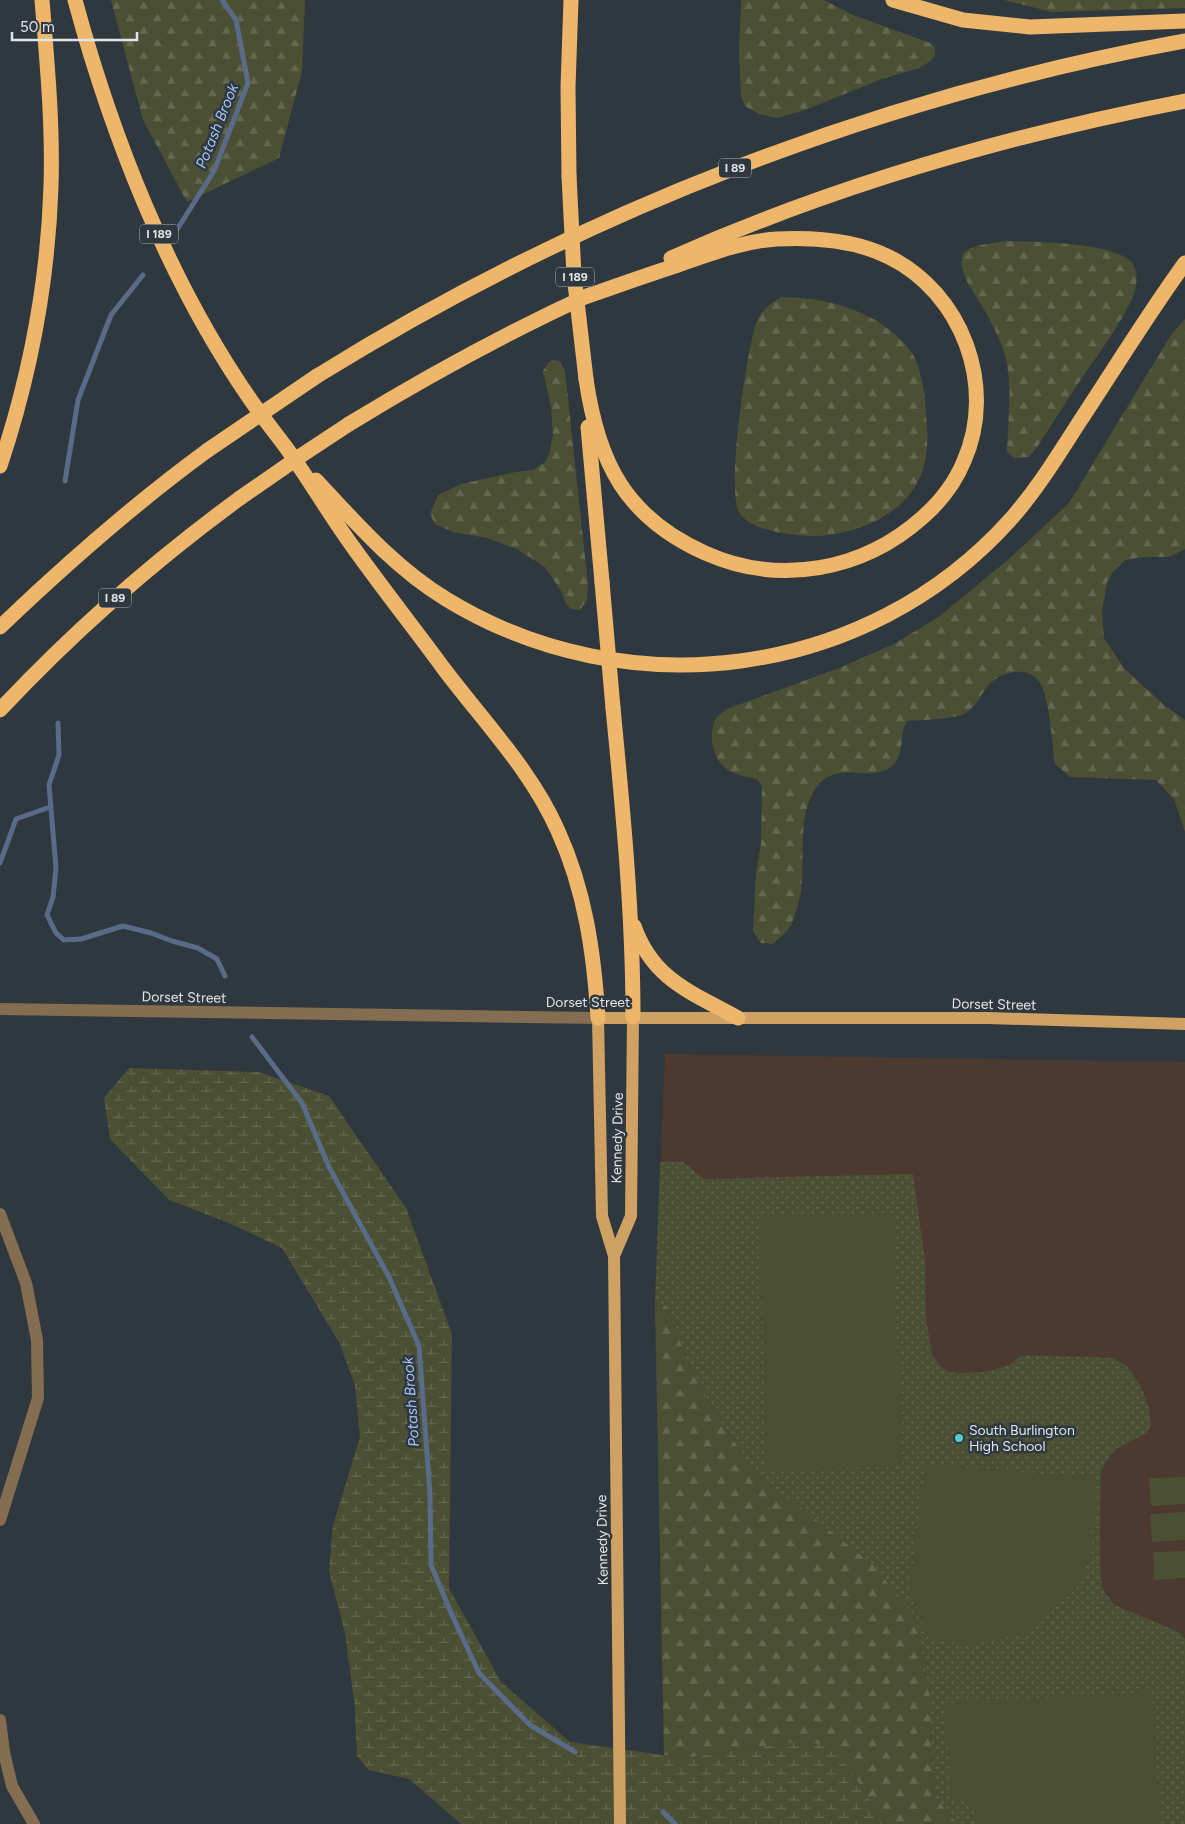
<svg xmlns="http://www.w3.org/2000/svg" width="1185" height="1824" viewBox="0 0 1185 1824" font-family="Figtree,sans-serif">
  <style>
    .education { fill: #4c3a30 }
    .grass { fill: url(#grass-dots) }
    .forest { fill: url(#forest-firs) }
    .wetland { fill: url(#wetland-marsh) }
    .garden { fill: #4b4f33 }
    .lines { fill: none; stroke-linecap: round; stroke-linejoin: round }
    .stream { stroke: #596b89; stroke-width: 5 }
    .minor { stroke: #846d50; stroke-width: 12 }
    .major { stroke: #cfa264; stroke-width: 12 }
    .highway { stroke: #edb66b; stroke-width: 15 }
    .highway-bridge { stroke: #edb66b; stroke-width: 15 }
    .poi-dot { fill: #52ccd1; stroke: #30383f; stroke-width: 2 }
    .labels { text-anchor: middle; stroke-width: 5; stroke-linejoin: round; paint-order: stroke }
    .shield { fill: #30383f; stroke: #abb1b7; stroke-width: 1 }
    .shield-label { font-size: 12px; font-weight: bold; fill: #e0e5ea }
    .street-label { font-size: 14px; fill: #e0e5ea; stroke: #30383f }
    .poi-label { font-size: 14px; fill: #e0e5ea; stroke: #30383f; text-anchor: start }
    .water-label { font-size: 15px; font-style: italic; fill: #a5c4f9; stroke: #30383f }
  </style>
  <defs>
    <pattern id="grass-dots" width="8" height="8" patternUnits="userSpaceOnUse" patternTransform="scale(1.25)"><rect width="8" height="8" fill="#4b4f33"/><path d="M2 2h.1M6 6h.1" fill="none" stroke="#656851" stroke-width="1.8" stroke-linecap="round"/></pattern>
    <pattern id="forest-firs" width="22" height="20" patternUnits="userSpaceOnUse" patternTransform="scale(1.25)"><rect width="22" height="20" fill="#4b4f33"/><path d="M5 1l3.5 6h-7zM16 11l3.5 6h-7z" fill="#656851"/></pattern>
    <pattern id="wetland-marsh" width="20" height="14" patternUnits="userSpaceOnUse" patternTransform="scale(1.25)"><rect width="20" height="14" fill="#4b4f33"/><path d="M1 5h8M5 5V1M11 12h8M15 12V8" fill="none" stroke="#656851"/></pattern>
  </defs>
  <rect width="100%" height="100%" fill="#30383f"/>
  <polygon class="education" points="665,1054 1185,1062 1185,1824 958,1824 666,1306 655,1305"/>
  <polygon class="grass" points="660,1162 683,1162 704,1179 913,1174 925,1261 926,1317 932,1355 941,1366 948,1372 962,1373 984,1372 1004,1367 1013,1363 1019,1357 1026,1355 1113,1358 1127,1366 1141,1386 1149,1409 1151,1425 1147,1433 1118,1448 1110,1455 1101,1471 1100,1561 1102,1588 1114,1605 1179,1632 1185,1639 1185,1824 958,1824 934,1796 930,1697 917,1626 912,1613 801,1509 754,1471 710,1405 686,1357 666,1306 655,1305"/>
  <g class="forest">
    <polygon points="111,0 305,0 302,71 279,158 187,202 143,120"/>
    <polygon points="741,0 824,0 853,15 930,43 935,47 935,55 931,61 919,68 882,79 805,110 777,118 759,114 745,106 741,97 739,52"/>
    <polygon points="1004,0 1185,0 1185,8 1052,12"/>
    <path d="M 1007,241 C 1035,242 1110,242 1130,261 C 1140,270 1137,290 1131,301 C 1119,326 1102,349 1086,372 C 1069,396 1054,421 1038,446 L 1029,457 L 1014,458 L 1007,452 C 1008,421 1013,385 1005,355 C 1001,341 993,326 986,313 C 978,297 959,277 962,257 C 965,244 996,243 1007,241 Z"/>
    <path d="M 781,297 C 829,297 882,312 912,353 C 921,367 926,398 926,414 C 928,437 929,461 918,481 C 899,522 837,541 795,535 C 776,532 752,529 740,514 C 725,495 747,349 756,324 C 761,310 770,304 781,297 Z"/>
    <path d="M 1185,319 L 1185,549 L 1169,557 L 1143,557 L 1125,560 L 1112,573 L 1107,582 L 1102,612 L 1104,638 L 1124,668 L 1165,706 L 1185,720 L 1185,832 L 1174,799 L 1156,780 L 1070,777 L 1055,764 C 1052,745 1050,692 1037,679 C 1025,667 1007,672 994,680 C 983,687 980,705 964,714 C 954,719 921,720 907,721 C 899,734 905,752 894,764 C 871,788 832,752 811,797 C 795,830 810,877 795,914 C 794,918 792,924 789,928 C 785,934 778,939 773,944 L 761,943 L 753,931 L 756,873 L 761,843 L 762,786 L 757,779 C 748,777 736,775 728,770 C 713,760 708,736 715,720 C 717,716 723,712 727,709 L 839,668 L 894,644 L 940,616 L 1009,559 L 1069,503 L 1171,335 Z"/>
    <polygon points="552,360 560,361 565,371 588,585 587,600 580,610 571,609 566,604 561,591 545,567 517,549 487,538 453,532 435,524 430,514 438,495 461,484 516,472 533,470 545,462 550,452 553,434 551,407 543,371 548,363"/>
    <polygon points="655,1305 666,1306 686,1357 710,1405 754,1471 872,1564 912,1613 917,1626 930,1697 934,1796 958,1824 884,1824 854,1775 793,1742 685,1758 664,1755"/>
  </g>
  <polygon class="wetland" points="129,1068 259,1072 329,1096 406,1208 452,1334 449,1588 501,1682 570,1742 685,1758 793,1742 826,1744 854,1775 884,1824 461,1824 409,1779 369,1770 357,1756 355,1709 345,1633 329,1571 333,1525 360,1437 355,1386 340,1344 282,1248 229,1223 169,1200 110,1139 104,1098"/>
  <g class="garden">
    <polygon points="893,1213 901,1466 767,1470 760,1217"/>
    <polygon points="925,1465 1096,1477 1091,1557 1074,1591 1025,1633 965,1646 927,1635 910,1588"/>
    <polygon points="1185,1477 1185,1504 1151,1506 1149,1478"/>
    <polygon points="1185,1512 1185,1540 1152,1542 1150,1514"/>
    <polygon points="1185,1551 1185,1578 1154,1580 1153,1552"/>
    <polygon points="1152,1692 1160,1824 981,1824 969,1804 951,1797 945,1703"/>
  </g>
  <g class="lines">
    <g class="stream">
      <polyline points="178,228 214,171 248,83 236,20 222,0"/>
      <polyline points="65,481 78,400 111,315 143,275"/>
      <polyline points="58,723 59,755 49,785 56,868 53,897 47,915 56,933 64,940 81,939 123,926 151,933 172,941 198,948 217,959 225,976"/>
      <polyline points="0,863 16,819 50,807"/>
      <polyline points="252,1037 302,1103 329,1167 389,1277 419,1346 430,1494 431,1565 452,1615 479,1673 530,1725 575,1752"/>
      <polyline points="663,1812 675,1824"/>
    </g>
    <g class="minor">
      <polyline points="0,1009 598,1018"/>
      <polyline points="0,1214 26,1283 37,1340 38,1398 0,1520"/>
      <polyline points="0,1720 4,1752 12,1786 34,1824"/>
    </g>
    <g class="major">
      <polyline points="614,1256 631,1216 633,1017"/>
      <polyline points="620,1824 614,1256 602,1216 598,1018 989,1018 1185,1024"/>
    </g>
    <g class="highway">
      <path d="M 75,0 C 112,137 169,282 250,399 C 261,415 273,430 285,446 C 309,479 329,514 353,547 C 383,589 414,628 444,669 C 484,722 531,770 558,831 C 585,890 594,953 598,1018"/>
      <polyline points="893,0 963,20 1030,27 1185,21"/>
      <polyline points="569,176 568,87 571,0"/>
      <path d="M 671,258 C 836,185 1009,135 1185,101"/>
      <path d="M 585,297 C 616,286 647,275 678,265 C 710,254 743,241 777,239 C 815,237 855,240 889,257 C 962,293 997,386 964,461 C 955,483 940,502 923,517 C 863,571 779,586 705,553 C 625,517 598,462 586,379"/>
      <path d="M 317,376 C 581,212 878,97 1185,41"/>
      <path d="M 349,424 C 426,377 506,333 589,295"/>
      <polyline points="588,427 602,582"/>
      <path d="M 0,466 C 30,376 48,282 51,186 C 53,124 47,62 42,0"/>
      <path d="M 316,480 C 356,523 395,568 446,599 C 627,710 867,679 1010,520 C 1037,490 1058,455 1080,421 C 1115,368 1148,314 1185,263"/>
      <path d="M 0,627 C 66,564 134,504 208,450"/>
      <path d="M 613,708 C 623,811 633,914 633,1017"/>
      <path d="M 0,710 C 73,632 154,561 240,498"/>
      <path d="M 634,926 C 653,980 691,992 738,1018"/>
    </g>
    <g class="highway-bridge">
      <polyline points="569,176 574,275 586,379"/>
      <polyline points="208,450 317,376"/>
      <polyline points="240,498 302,455 349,424"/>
      <polyline points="602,582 613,708"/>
    </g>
  </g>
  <circle class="poi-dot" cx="959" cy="1438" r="5"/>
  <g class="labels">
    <g class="shield">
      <rect x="719" y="158.5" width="32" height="19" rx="4"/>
      <rect x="140" y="224.5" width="38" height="19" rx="4"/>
      <rect x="556" y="267.5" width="38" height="19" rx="4"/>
      <rect x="99" y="588.5" width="32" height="19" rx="4"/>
    </g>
    <g class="shield-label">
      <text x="735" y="172">I 89</text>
      <text x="159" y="238">I 189</text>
      <text x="575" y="281">I 189</text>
      <text x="115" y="602">I 89</text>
    </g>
    <g class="street-label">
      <text transform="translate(184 997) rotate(1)" y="5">Dorset Street</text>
      <text x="588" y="1007">Dorset Street</text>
      <text transform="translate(994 1004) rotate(1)" y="5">Dorset Street</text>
      <text transform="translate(617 1138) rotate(-89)" y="5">Kennedy Drive</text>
      <text transform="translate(602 1540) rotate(-91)" y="5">Kennedy Drive</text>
    </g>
    <g class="poi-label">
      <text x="969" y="1435">South Burlington<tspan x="969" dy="16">High School</tspan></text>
    </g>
    <g class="water-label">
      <text transform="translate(217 126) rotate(-68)" y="5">Potash Brook</text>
      <text transform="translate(411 1402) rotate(-94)" y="5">Potash Brook</text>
    </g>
  </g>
  <path d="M12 32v8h125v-8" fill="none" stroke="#e0e5ea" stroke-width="2.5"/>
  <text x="20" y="32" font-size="15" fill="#e0e5ea" stroke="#30383f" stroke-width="4" paint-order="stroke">50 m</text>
</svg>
